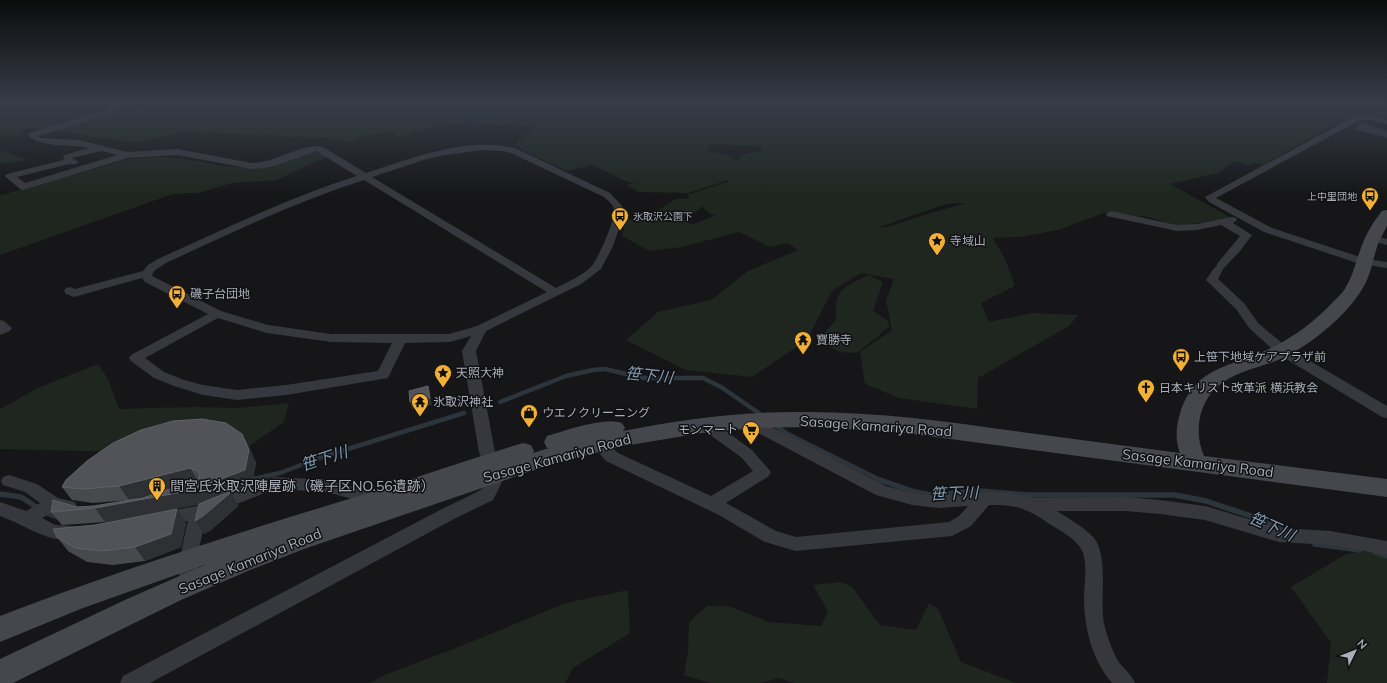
<svg xmlns="http://www.w3.org/2000/svg" width="1387" height="683" viewBox="0 0 1387 683" font-family="Mulish,'Noto Sans JP',sans-serif">
  <style>
    .green { fill: #1e261f; fill-rule: evenodd }
    .water { fill: #2c353c }
    .lines { fill: none; stroke-linecap: round; stroke-linejoin: round }
    .stream-far1 { stroke: #2c353c; stroke-width: 4.5 }
    .stream { stroke: #2c353c; stroke-width: 5.5 }
    .street { fill: #37383d; fill-rule: evenodd }
    .secondary { fill: #45474d; fill-rule: evenodd }
    .wall { fill: #47494d }
    .shaded-wall { fill: #2f3033 }
    .building { fill: #525359; stroke: #5f6168 }
    .labels { text-anchor: middle; stroke-width: 3; stroke-linejoin: round; paint-order: stroke }
    .far-poi-label { font-size: 10px; fill: #a8adb8; stroke: #111113; text-anchor: end }
    .poi-label { font-size: 12px; fill: #a8adb8; stroke: #111113; text-anchor: start }
    .near-street-label { font-size: 14px; fill: #a8adb8; stroke: #111113 }
    .near-poi-label { font-size: 14px; fill: #a8adb8; stroke: #111113; text-anchor: start }
    .near-water-label { font-size: 16px; font-style: italic; fill: #7f9bb3; stroke: #111113 }
  </style>
  <rect width="100%" height="100%" fill="#161618"/>
  <g class="green">
    <path d="M 0,102 L 29,102 L 11,109 L 116,111 L 177,102 L 1387,102 L 1387,117 L 1357,117 L 1333,125 L 1263,165 L 1255,162 L 1248,166 L 1239,162 L 1234,162 L 1218,173 L 1170,184 L 1232,218 L 1178,226 L 1148,217 L 1104,213 L 1058,230 L 1020,237 L 993,238 L 1005,259 L 1015,286 L 981,303 L 989,322 L 1032,313 L 1078,315 L 1069,326 L 978,378 L 977,409 L 899,398 L 865,384 L 860,352 L 892,330 L 886,301 L 894,279 L 861,273 L 832,291 L 807,340 L 752,377 L 686,370 L 626,340 L 658,312 L 711,300 L 748,271 L 798,250 L 787,243 L 770,247 L 739,232 L 682,247 L 650,251 L 622,236 L 626,220 L 650,215 L 676,199 L 690,198 L 687,195 L 727,182 L 728,180 L 688,193 L 639,192 L 627,185 L 637,182 L 630,183 L 592,165 L 567,171 L 525,152 L 515,144 L 535,127 L 467,122 L 442,126 L 398,137 L 392,132 L 363,136 L 352,143 L 325,138 L 182,132 L 138,143 L 30,128 L 21,131 L 26,133 L 15,136 L 10,134 L 0,137 ZM 711,144 L 757,146 L 760,146 L 763,151 L 745,154 L 736,160 L 731,156 L 707,151 ZM 966,203 L 934,212 L 890,226 L 877,228 L 946,204 ZM 701,206 L 712,215 L 716,215 L 691,225 L 682,218 L 699,210 Z"/>
    <polygon points="0,150 27,160 0,164"/>
    <polygon points="315,151 326,157 276,180 233,183 198,193 173,194 0,255 0,194 2,195 129,159 159,157 186,159 224,166 263,168"/>
    <path d="M 869,275 L 883,282 L 873,311 L 888,321 L 889,327 L 857,353 L 840,352 L 817,341 L 836,320 C 834,288 843,288 869,275 Z"/>
    <polygon points="98,364 108,379 119,409 195,407 239,408 289,403 284,422 248,447 121,452 0,449 0,409 38,388"/>
    <polygon points="1387,548 1387,683 1327,683 1331,643 1291,587 1346,554"/>
    <polygon points="841,582 852,587 880,625 916,630 929,603 938,609 961,662 1016,683 793,683 779,678 760,683 710,683 684,675 688,651 689,622 707,606 729,606 768,622 821,626 828,612 813,585"/>
    <polygon points="628,590 630,633 573,668 565,683 370,683 387,674 461,646 566,603"/>
  </g>
  <polygon class="water" points="1361,122 1387,131 1387,138 1354,129 1360,125 1358,124"/>
  <g class="lines">
    <g class="stream-far1">
      <polyline points="500,402 566,376 593,370 605,369 644,378 703,378 721,387 763,416"/>
      <polyline points="775,425 786,433 882,481"/>
      <polyline points="249,480 280,473 325,456 464,413"/>
    </g>
    <g class="stream">
      <polyline points="880,480 915,492 932,495 980,491 1028,495 1175,495 1206,501 1251,516 1280,529"/>
      <polyline points="0,494 21,497 38,508"/>
      <polyline points="44,512 58,517"/>
      <polyline points="1315,544 1360,550"/>
      <polyline points="1375,552 1387,556"/>
    </g>
    <g class="street">
      <path d="M 110,102 L 118,102 L 118,104 L 132,102 L 149,102 L 145,104 L 118,109 L 117,112 L 38,136 L 41,138 L 79,140 L 127,152 L 177,149 L 252,163 C 275,163 304,142 323,147 L 366,173 C 412,158 469,135 517,149 L 610,193 L 622,206 L 624,214 L 613,246 L 601,269 L 581,284 L 486,331 L 476,351 L 495,452 L 503,474 L 501,484 L 493,500 L 454,519 L 150,683 L 120,683 L 123,676 L 442,509 L 481,490 L 485,484 L 487,474 L 479,452 L 462,351 L 471,336 L 450,342 L 405,343 L 388,378 L 286,395 L 237,400 L 203,395 L 174,386 L 154,378 L 131,361 L 129,358 L 131,355 L 208,314 L 145,282 L 142,278 L 74,297 L 66,294 L 64,291 L 66,288 L 70,287 L 75,289 L 143,271 L 148,265 L 158,259 C 224,229 288,198 357,176 L 316,151 C 295,158 274,169 252,169 L 177,155 L 128,158 L 23,190 L 20,189 L 7,178 L 5,176 L 7,174 L 64,160 L 63,157 L 64,155 L 90,148 C 73,144 39,148 28,135 L 29,133 L 110,109 ZM 482,150 L 503,151 L 511,153 L 604,197 C 607,200 613,204 614,209 C 616,219 598,259 591,267 C 581,276 568,282 556,288 L 372,177 L 427,159 L 445,155 ZM 101,151 L 117,155 L 25,183 L 17,177 L 69,164 L 76,164 L 78,162 L 72,158 ZM 364,180 L 547,292 L 477,326 L 449,334 L 331,334 L 268,325 L 221,311 L 152,276 L 154,271 L 166,263 C 231,233 295,202 364,180 ZM 218,318 L 267,333 L 331,342 L 392,343 L 378,371 L 286,385 L 237,390 L 203,385 L 184,380 L 164,372 L 145,358 Z"/>
      <polygon points="1355,116 1372,116 1387,120 1387,124 1372,120 1360,120 1216,198 1272,228 1366,259 1387,262 1387,268 1360,264 1264,232 1209,202 1205,197"/>
      <polygon points="1111,211 1177,225 1197,224 1232,217 1236,218 1237,220 1233,223 1252,235 1240,251 1223,269 1218,279 1244,303 1258,323 1288,348 1387,406 1387,418 1382,417 1278,354 1250,329 1236,309 1208,282 1206,280 1214,268 1216,267 1217,264 1240,236 1221,225 1197,230 1177,231 1107,216 1106,214"/>
      <polygon points="1372,235 1387,239 1387,245 1368,240 1367,238"/>
      <polygon points="0,320 4,321 12,328 10,331 0,335"/>
      <path d="M 744,417 L 768,425 L 886,486 L 912,493 L 938,496 L 991,492 L 1010,493 L 1034,498 L 1125,497 L 1160,500 L 1205,506 L 1279,528 L 1330,531 L 1387,541 L 1387,555 L 1330,545 L 1279,542 L 1205,520 L 1160,514 L 1125,511 L 1057,511 C 1069,519 1084,527 1094,538 C 1110,559 1098,603 1105,628 C 1108,638 1112,650 1117,659 C 1122,668 1131,673 1135,683 L 1112,683 C 1092,660 1084,627 1084,598 C 1084,582 1089,561 1080,547 C 1073,537 1059,530 1048,523 C 1028,509 1015,504 989,505 L 971,526 L 952,536 L 796,551 L 765,542 L 717,514 L 606,461 L 591,444 L 594,440 L 599,438 L 604,440 L 618,453 L 711,496 L 753,471 L 742,458 L 702,429 L 700,425 L 702,421 L 707,420 L 712,421 L 752,450 L 771,472 L 769,476 L 726,503 L 776,531 L 796,537 L 949,522 L 959,516 L 968,506 L 938,508 L 912,505 L 876,495 L 758,433 L 739,426 L 737,422 L 739,418 Z"/>
      <path d="M 9,475 L 37,484 L 58,498 L 75,502 L 77,507 L 75,512 L 69,514 L 55,510 L 42,518 L 55,525 L 72,526 L 78,528 L 81,533 L 78,538 C 53,547 24,524 0,516 L 0,502 L 26,511 L 40,503 L 25,492 L 3,485 L 1,481 L 3,477 Z"/>
      <path d="M 274,477 L 327,480 L 361,489 L 367,490 L 379,502 L 381,507 L 379,512 L 373,514 L 367,512 L 356,500 L 327,492 L 275,489 L 206,516 L 199,549 L 198,584 L 196,590 L 189,592 L 182,590 C 175,573 184,538 188,521 L 165,525 L 159,523 L 157,518 L 159,513 L 197,506 Z"/>
    </g>
    <path class="secondary" d="M 1387,210 C 1387,214 1387,220 1387,225 C 1385,232 1379,239 1377,247 C 1373,259 1371,273 1365,284 C 1350,313 1313,343 1285,357 C 1262,368 1235,370 1216,388 C 1198,405 1194,434 1204,456 L 1387,479 L 1387,497 L 898,432 L 806,427 L 754,428 L 702,433 L 624,446 L 555,463 L 304,549 L 250,570 L 181,600 L 13,683 L 0,683 L 0,659 L 127,599 L 207,564 L 83,608 L 0,642 L 0,616 C 119,570 240,532 362,495 C 416,478 469,459 523,443 L 531,445 L 534,451 L 533,453 L 549,448 L 547,448 L 544,442 L 547,436 C 567,430 603,417 622,423 L 625,428 L 623,431 C 684,419 745,411 807,412 C 879,412 950,422 1021,432 C 1074,439 1127,446 1180,453 C 1175,440 1176,426 1180,414 C 1194,365 1234,367 1271,348 C 1294,337 1315,321 1332,303 C 1337,298 1344,292 1347,285 C 1354,273 1356,260 1361,248 C 1366,234 1373,222 1382,211 Z"/>
  </g>
  <g class="wall">
    <polygon points="242,434 249,447 256,463 252,484 231,492 238,505 237,507 211,530 204,534 195,521 199,504 105,522 62,525 51,512 77,507 94,506 142,498 169,489 129,500 93,503 72,500 62,487"/>
    <polygon points="186,523 181,547 145,561 113,565 87,562 68,551 57,537"/>
  </g>
  <g class="shaded-wall">
    <polygon points="428,386 432,405 426,406 427,408 417,410 416,408 412,409 410,402 424,399"/>
    <polygon points="242,434 249,447 256,463 252,484 231,492 238,505 237,507 211,530 204,534 195,521 230,492 197,505 105,522 95,508 188,491"/>
    <polygon points="190,468 199,482 129,500 119,486"/>
    <polygon points="177,509 186,523 181,547 145,561 135,547"/>
  </g>
  <g class="building">
    <polygon points="428,386 430,398 424,399 425,401 415,404 414,401 410,402 409,391"/>
    <polygon points="202,419 226,423 242,434 249,450 245,470 188,491 95,508 51,512 53,500 77,507 94,506 142,498 198,480 200,475 198,471 190,468 119,486 83,489 62,487 66,480 87,461 113,443 141,430 173,421"/>
    <polygon points="231,491 229,494 203,516 195,521 199,504"/>
    <polygon points="177,509 171,534 135,547 102,551 75,548 57,537 53,529 95,525"/>
  </g>
  <linearGradient id="sky" x2="0" y2="1"><stop stop-color="#0c0c0d"/><stop offset="0.52" stop-color="#363c48"/><stop offset="1" stop-color="#363c48" stop-opacity="0"/></linearGradient>
  <rect width="1387" height="197" fill="url(#sky)"/>
  <defs>
    <symbol id="bus-pin" viewBox="-11 -11 22 30"><path d="M0 17L-7.5 6A9.5 9.5 0 1 1 7.5 6Z" fill="#f2b134" stroke="#111113"/><path d="M-5-6H5V4H4V6H2V4H-2V6H-4V4H-5ZM-3.5-4V0h7V-4ZM-3.5 1.2v1.5H-2V1.2ZM2 1.2v1.5H3.5V1.2Z" fill="#111"/></symbol>
    <symbol id="sight-pin" viewBox="-11 -11 22 30"><path d="M0 17L-7.5 6A9.5 9.5 0 1 1 7.5 6Z" fill="#f2b134" stroke="#111113"/><path d="M0-6L1.8-2.2L6-1.7L2.9 1.2L3.7 5.4L0 3.3L-3.7 5.4L-2.9 1.2L-6-1.7L-1.8-2.2Z" fill="#111"/></symbol>
    <symbol id="temple-pin" viewBox="-11 -11 22 30"><path d="M0 17L-7.5 6A9.5 9.5 0 1 1 7.5 6Z" fill="#f2b134" stroke="#111113"/><path d="M0-6L5-2H3V0L6.5 2.5H4V6H1.5V3h-3V6H-4V2.5H-6.5L-3 0V-2H-5Z" fill="#111"/></symbol>
    <symbol id="church-pin" viewBox="-11 -11 22 30"><path d="M0 17L-7.5 6A9.5 9.5 0 1 1 7.5 6Z" fill="#f2b134" stroke="#111113"/><path d="M-1.2-6h2.4v3.5h3.3v2.4h-3.3V6h-2.4V-.1h-3.3v-2.4h3.3Z" fill="#111"/></symbol>
    <symbol id="shop-pin" viewBox="-11 -11 22 30"><path d="M0 17L-7.5 6A9.5 9.5 0 1 1 7.5 6Z" fill="#f2b134" stroke="#111113"/><path d="M-5-2.5h2.3a2.7 3.5 0 0 1 5.4 0H5L5.5 6h-11ZM-1.5-2.5h3a1.5 2.3 0 0 0-3 0Z" fill="#111"/></symbol>
    <symbol id="supermarket-pin" viewBox="-11 -11 22 30"><path d="M0 17L-7.5 6A9.5 9.5 0 1 1 7.5 6Z" fill="#f2b134" stroke="#111113"/><path d="M-6-5.5h2.5l.6 2H6L4.5 2H-2.5L-4.4-4H-6ZM-1.5 3.2a1.3 1.3 0 1 0 .1 0ZM3 3.2a1.3 1.3 0 1 0 .1 0Z" fill="#111"/></symbol>
    <symbol id="building-pin" viewBox="-11 -11 22 30"><path d="M0 17L-7.5 6A9.5 9.5 0 1 1 7.5 6Z" fill="#f2b134" stroke="#111113"/><path d="M-4-6H4V6H1V3H-1V6H-4ZM-2.5-4.3h1.7v1.8h-1.7ZM.8-4.3h1.7v1.8H.8ZM-2.5-1h1.7V.8h-1.7ZM.8-1h1.7V.8H.8Z" fill="#111"/></symbol>
  </defs>
  <g fill-rule="evenodd">
    <use href="#bus-pin" x="1360" y="186" width="20" height="27"/>
    <use href="#bus-pin" x="610" y="206" width="20" height="27"/>
    <use href="#sight-pin" x="927" y="231" width="20" height="27"/>
    <use href="#bus-pin" x="167" y="284" width="20" height="27"/>
    <use href="#temple-pin" x="793" y="330" width="20" height="27"/>
    <use href="#bus-pin" x="1171" y="347" width="20" height="27"/>
    <use href="#sight-pin" x="433" y="363" width="20" height="27"/>
    <use href="#church-pin" x="1136" y="378" width="20" height="27"/>
    <use href="#temple-pin" x="410" y="392" width="20" height="27"/>
    <use href="#shop-pin" x="519" y="403" width="20" height="27"/>
    <use href="#supermarket-pin" x="741" y="420" width="20" height="27"/>
    <use href="#building-pin" x="147" y="476" width="20" height="27"/>
  </g>
  <g class="labels">
    <g class="far-poi-label">
      <text x="1357" y="200">上中里団地</text>
      <text x="633" y="220" text-anchor="start">氷取沢公園下</text>
    </g>
    <g class="poi-label">
      <text x="950" y="245">寺域山</text>
      <text x="190" y="298">磯子台団地</text>
      <text x="816" y="344">寶勝寺</text>
      <text x="1194" y="361">上笹下地域ケアプラザ前</text>
      <text x="456" y="377">天照大神</text>
      <text x="1159" y="392">日本キリスト改革派 横浜教会</text>
      <text x="433" y="406">氷取沢神社</text>
      <text x="542" y="417">ウエノクリーニング</text>
      <text x="738" y="434" text-anchor="end">モンマート</text>
    </g>
    <g class="near-street-label">
      <text transform="translate(876 426) rotate(4)" y="5">Sasage Kamariya Road</text>
      <text transform="translate(557 458) rotate(-15)" y="5">Sasage Kamariya Road</text>
      <text transform="translate(1198 463) rotate(7)" y="5">Sasage Kamariya Road</text>
      <text transform="translate(250 561) rotate(-22)" y="5">Sasage Kamariya Road</text>
    </g>
    <g class="near-poi-label">
      <text x="170" y="491">間宮氏氷取沢陣屋跡（磯子区NO.56遺跡）</text>
    </g>
    <g class="near-water-label">
      <text transform="translate(649 375) rotate(6)" y="6">笹下川</text>
      <text transform="translate(324 458) rotate(-18)" y="6">笹下川</text>
      <text transform="translate(954 493) rotate(-2)" y="6">笹下川</text>
      <text transform="translate(1272 526) rotate(24)" y="6">笹下川</text>
    </g>
  </g>
  <g transform="translate(1355 651) rotate(47)" stroke="#111113" stroke-width="3" paint-order="stroke">
  <path d="M0-3L7 15L0 10L-7 15Z" fill="#a8adb8"/>
  <text y="-6" font-size="11" font-weight="bold" text-anchor="middle" fill="#a8adb8">N</text>
  </g>
</svg>
